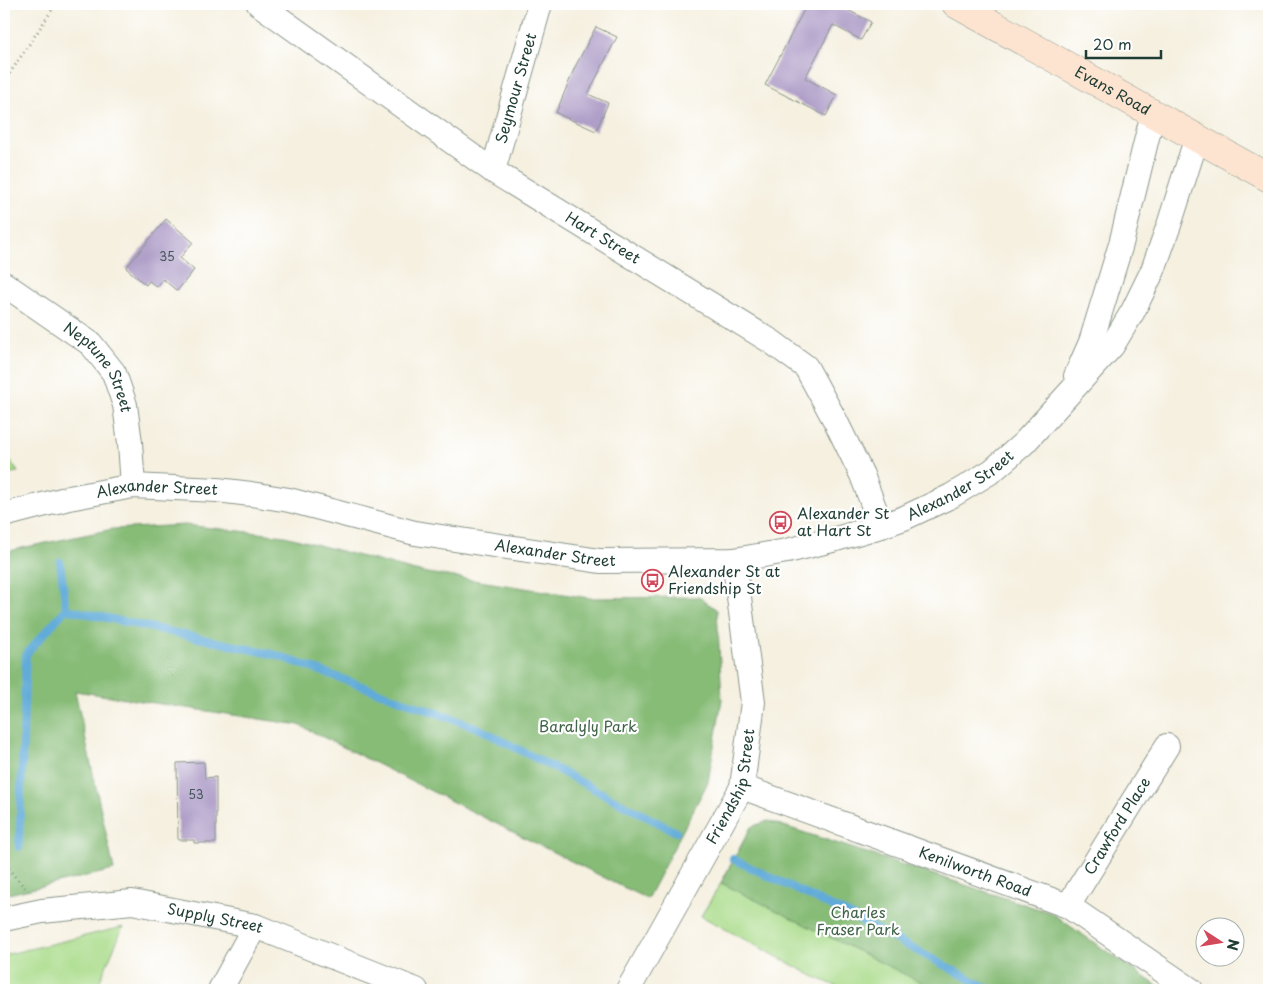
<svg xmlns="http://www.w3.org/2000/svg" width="1273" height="994" viewBox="0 0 1273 994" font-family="'Playpen Sans',sans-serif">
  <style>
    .green { fill: #aadc8b; stroke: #648c60 }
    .forest { fill: #87bc77; stroke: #537c56 }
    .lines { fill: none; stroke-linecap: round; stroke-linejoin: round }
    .stream { stroke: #61abd9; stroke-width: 8 }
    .building { fill: #af9ec8 }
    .street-casing { stroke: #8a968a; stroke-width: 26 }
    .secondary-casing { stroke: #8a968a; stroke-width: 29 }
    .path { stroke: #8a968a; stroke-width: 3; stroke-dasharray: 1 4; stroke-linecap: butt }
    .street { stroke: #fff; stroke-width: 24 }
    .secondary { stroke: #fde4d1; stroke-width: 28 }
    .labels { text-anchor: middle; stroke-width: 4.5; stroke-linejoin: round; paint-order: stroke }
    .number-label { font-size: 12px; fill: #435559 }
    .street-label { font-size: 15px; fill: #1f3d34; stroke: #fff }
    .poi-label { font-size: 15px; fill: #1f3d34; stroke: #fff; text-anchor: start }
    .park-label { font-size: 15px; fill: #42654a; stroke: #fff }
  </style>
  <rect width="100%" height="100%" fill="#fff"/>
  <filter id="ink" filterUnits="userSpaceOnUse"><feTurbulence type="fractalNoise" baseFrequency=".02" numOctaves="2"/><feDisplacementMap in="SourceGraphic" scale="10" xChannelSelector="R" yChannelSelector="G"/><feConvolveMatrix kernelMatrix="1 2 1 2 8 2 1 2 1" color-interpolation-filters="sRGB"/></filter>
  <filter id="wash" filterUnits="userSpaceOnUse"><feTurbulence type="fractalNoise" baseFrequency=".0096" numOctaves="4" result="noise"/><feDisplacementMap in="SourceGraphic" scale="20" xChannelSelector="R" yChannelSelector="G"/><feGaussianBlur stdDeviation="1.12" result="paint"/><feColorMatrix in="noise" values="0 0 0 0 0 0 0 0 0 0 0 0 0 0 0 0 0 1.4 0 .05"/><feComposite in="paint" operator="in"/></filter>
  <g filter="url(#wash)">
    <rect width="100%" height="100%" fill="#f5f0e0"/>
    <g class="green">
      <polygon points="4,451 18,472 4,474"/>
      <polygon points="768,821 1051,913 1163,990 845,990 815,977 701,916 721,883 751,827"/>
      <polygon points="123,927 96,990 4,990 4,955"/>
    </g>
    <g class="forest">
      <polygon points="185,525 285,536 415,571 589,598 699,597 717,610 722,699 708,782 647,899 299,725 75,691 114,870 4,895 4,553 17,549 113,529"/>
      <polygon points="768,821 1051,913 1163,990 936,990 721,883 751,827"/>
    </g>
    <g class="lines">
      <g class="stream">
        <polyline points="60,562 66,609 276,655 478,728 676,832"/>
        <polyline points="19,847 26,654 66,609"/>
        <polyline points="733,859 851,916 991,990"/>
      </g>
    </g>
    <g id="blocks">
      <g class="building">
        <polygon points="791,4 843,4 842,7 871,22 861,40 833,25 805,78 837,95 826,116 765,85 804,10"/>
        <polygon points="596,27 617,37 588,94 608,103 596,131 556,113 575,67"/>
        <polygon points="166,219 193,242 180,258 194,270 177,291 163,279 157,287 149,281 146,285 126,268"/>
        <polygon points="204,762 205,778 216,777 216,843 194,843 194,840 178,840 177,763"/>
      </g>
    </g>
  </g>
  <g filter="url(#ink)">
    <use href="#blocks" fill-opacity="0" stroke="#8a968a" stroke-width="1"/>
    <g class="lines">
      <defs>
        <g id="street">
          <path id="s1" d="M 259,4 L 493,171 L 772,342 L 806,367 L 836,422 L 862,475 L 881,526"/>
          <path id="s2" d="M 493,171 L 540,4"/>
          <path id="s3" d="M 4,284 L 91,344 L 114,373 L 125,405 L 130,443 L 133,486"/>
          <polyline points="1076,376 1091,342 1121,244 1153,113"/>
          <path id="s4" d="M 4,515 L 69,498 L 133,486 L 217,490 L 251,494 L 289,500 L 415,533 L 600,561 L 734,560 L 787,551 L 836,539 L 881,526 L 904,518 L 951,496 L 992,471 L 1024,443 L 1112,346 L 1133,311 L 1153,270 L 1170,222 L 1197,137"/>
          <path id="s5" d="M 742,787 L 1068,906 L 1191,990"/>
          <path id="s6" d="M 1068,906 L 1167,746"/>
          <path id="s7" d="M 4,919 L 42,911 L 132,902 L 255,926 L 416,990"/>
          <polyline points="220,990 255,926"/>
          <path id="s8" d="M 628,990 L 742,787 L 753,702 L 734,560"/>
        </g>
        <g id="secondary">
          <path id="s9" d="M 956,4 L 1269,178"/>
        </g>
      </defs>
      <use href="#street" class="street-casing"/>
      <use href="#secondary" class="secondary-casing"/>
      <g class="path">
        <polyline points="4,82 56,4"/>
        <polyline points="4,859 11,872 27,890"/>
      </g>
      <use href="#street" class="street"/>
      <use href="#secondary" class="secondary"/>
    </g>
  </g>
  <defs>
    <symbol id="bus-ring" viewBox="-11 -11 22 22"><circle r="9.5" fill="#fff" stroke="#d1495b" stroke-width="1.5"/><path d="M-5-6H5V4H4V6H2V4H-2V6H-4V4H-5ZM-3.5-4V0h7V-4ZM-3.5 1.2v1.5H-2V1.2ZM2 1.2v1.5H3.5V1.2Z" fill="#d1495b"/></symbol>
  </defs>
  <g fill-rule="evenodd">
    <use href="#bus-ring" x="768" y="510" width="25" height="25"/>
    <use href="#bus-ring" x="640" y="568" width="25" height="25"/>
  </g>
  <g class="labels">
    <g class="number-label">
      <text x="167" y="261">35</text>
      <text x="196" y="799">53</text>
    </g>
    <g class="street-label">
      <text dy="5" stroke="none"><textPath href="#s2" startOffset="86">Seymour Street</textPath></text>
      <text dy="5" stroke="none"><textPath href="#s9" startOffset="179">Evans Road</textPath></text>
      <text dy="5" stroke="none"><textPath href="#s1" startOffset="416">Hart Street</textPath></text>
      <text dy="5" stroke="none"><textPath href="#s3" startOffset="129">Neptune Street</textPath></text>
      <text dy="5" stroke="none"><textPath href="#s4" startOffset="981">Alexander Street</textPath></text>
      <text dy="5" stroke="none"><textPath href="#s4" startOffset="156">Alexander Street</textPath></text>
      <text dy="5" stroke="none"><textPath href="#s4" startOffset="561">Alexander Street</textPath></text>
      <text dy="5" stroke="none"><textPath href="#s8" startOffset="230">Friendship Street</textPath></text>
      <text dy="5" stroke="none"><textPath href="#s6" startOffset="94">Crawford Place</textPath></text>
      <text dy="5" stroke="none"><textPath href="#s5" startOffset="248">Kenilworth Road</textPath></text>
      <text dy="5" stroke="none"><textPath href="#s7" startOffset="214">Supply Street</textPath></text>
    </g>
    <g class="poi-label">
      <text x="797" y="519">Alexander St<tspan x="797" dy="17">at Hart St</tspan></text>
      <text x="668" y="577">Alexander St at<tspan x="668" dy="17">Friendship St</tspan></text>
    </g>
    <g class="park-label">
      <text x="588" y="732">Baralyly Park</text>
      <text x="858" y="918">Charles<tspan x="858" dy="17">Fraser Park</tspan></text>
    </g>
  </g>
  <rect width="1273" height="994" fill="none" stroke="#fff" stroke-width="20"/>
  <g transform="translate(1220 942) rotate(102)"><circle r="24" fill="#ffffff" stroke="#a5b1ae"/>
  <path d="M0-4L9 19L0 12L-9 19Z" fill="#d1495b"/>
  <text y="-8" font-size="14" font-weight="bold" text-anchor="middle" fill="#1f3d34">N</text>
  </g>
  <path d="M1086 50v8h75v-8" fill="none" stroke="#1f3d34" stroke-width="2.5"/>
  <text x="1093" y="50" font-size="15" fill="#1f3d34" stroke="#ffffff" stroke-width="4" paint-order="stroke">20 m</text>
</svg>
